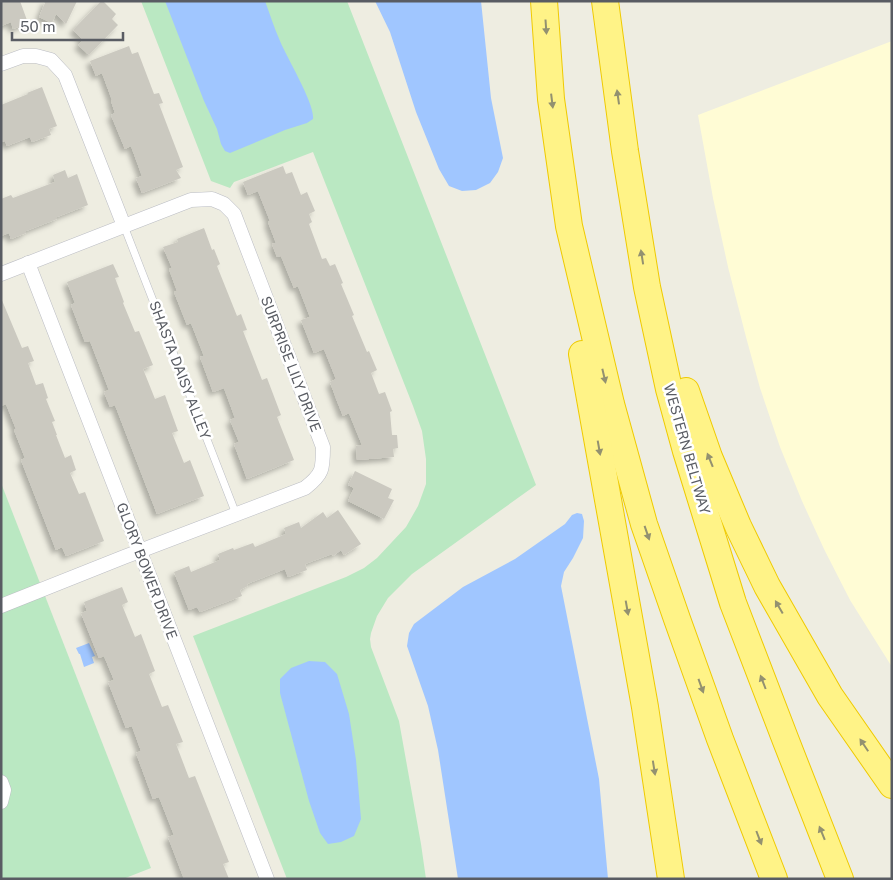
<svg xmlns="http://www.w3.org/2000/svg" width="893" height="880" viewBox="0 0 893 880" font-family="'Public Sans',sans-serif">
  <style>
    .commercial { fill: #fffcd5 }
    .green { fill: #bae8c2 }
    .water { fill: #a0c6ff }
    .building { fill: #cbc9c0; filter: url(#shadow) }
    .lines { fill: none; stroke-linecap: round; stroke-linejoin: round }
    .lane-casing { stroke: #bbbdc4; stroke-width: 8 }
    .street-casing { stroke: #bbbdc4; stroke-width: 15 }
    .highway-casing { stroke: #efca00; stroke-width: 28 }
    .lane { stroke: #fff; stroke-width: 7 }
    .street { stroke: #fff; stroke-width: 14 }
    .highway { stroke: #fff387; stroke-width: 26 }
    .oneway { fill: #939170 }
    .labels { text-anchor: middle; stroke-width: 5; stroke-linejoin: round; paint-order: stroke }
    .street-label { font-size: 14px; fill: #595c63; stroke: #fff }
  </style>
  <defs>
    <filter id="shadow"><feDropShadow dx="-4" dy="4" stdDeviation="2.5" flood-color="#0004"/></filter>
  </defs>
  <rect width="100%" height="100%" fill="#eeede1"/>
  <polygon class="commercial" points="892,41 892,667 850,600 824,549 802,501 780,447 760,388 746,337 728,267 713,198 698,115"/>
  <g class="green">
    <polygon points="141,1 347,1 536,485 412,574 388,598 377,616 371,633 370,639 371,647 399,721 421,844 426,879 287,879 193,636 346,577 364,568 377,558 406,527 418,506 426,484 426,459 422,431 413,406 313,152 234,182 230,188 211,181"/>
    <polygon points="1,483 151,868 123,879 1,879"/>
  </g>
  <g class="water">
    <path d="M 165,1 L 265,1 C 270,14 274,28 280,41 C 287,58 315,104 313,119 L 307,123 L 285,130 L 230,153 L 225,151 L 221,144 L 217,129 L 204,101 Z"/>
    <polygon points="375,1 481,1 491,98 503,158 498,172 490,183 476,190 462,191 449,186 439,169 416,112 390,32"/>
    <polygon points="577,513 582,514 584,521 583,538 573,558 564,572 561,586 599,779 608,879 458,879 438,750 428,706 407,646 409,633 414,624 463,587 515,559 565,524 572,515"/>
    <polygon points="89,643 95,656 92,657 94,663 84,667 80,654 79,654 76,648"/>
    <polygon points="309,661 325,662 337,674 349,714 356,760 361,819 354,836 341,842 328,844 320,833 309,801 280,693 280,679 291,668"/>
  </g>
  <g class="building">
    <polygon points="1,1 20,1 28,23 13,29 11,22 1,26"/>
    <polygon points="43,1 77,1 66,24 56,14 52,23 39,17 45,3"/>
    <polygon points="101,1 103,1 116,14 112,19 118,25 89,55 78,45 83,40 73,30"/>
    <polygon points="129,46 132,54 138,52 154,94 159,93 163,103 159,104 183,167 176,170 181,178 142,193 136,178 142,176 131,146 125,149 111,115 115,113 111,101 112,100 102,73 96,76 90,61"/>
    <polygon points="42,87 57,126 49,129 51,135 32,142 30,137 7,146 5,141 1,142 1,105 28,94 27,93"/>
    <polygon points="283,166 286,174 292,172 301,195 307,192 315,211 309,214 312,222 309,224 322,259 326,258 330,266 335,264 343,283 341,284 354,315 352,316 367,352 369,351 377,370 371,373 379,394 385,392 392,411 390,412 392,435 397,435 398,448 393,449 394,457 357,460 356,446 362,445 349,413 343,416 337,401 330,382 336,379 324,349 314,353 301,320 310,317 298,286 294,288 281,256 277,257 272,244 276,243 268,222 270,221 258,191 248,195 243,182"/>
    <polygon points="65,170 68,178 77,174 88,205 57,217 57,219 26,231 26,233 11,239 9,233 1,236 1,199 11,195 13,198 55,182 53,175"/>
    <polygon points="204,228 212,250 214,249 220,264 217,266 237,316 241,314 247,330 243,331 262,380 267,378 281,415 277,417 294,460 247,479 234,444 239,442 230,420 235,418 224,388 213,392 200,357 204,356 191,323 187,325 174,292 177,291 169,269 172,268 163,247 178,242 177,239"/>
    <polygon points="113,264 119,277 115,278 124,302 123,303 135,332 139,331 153,365 143,369 155,399 165,395 178,431 172,433 184,463 190,460 204,496 157,514 115,405 110,407 104,392 109,390 90,341 85,342 71,305 75,303 67,282"/>
    <polygon points="1,298 22,348 28,346 34,361 28,363 36,385 43,383 48,398 46,399 55,421 52,422 57,435 56,435 65,458 71,455 76,470 70,473 79,494 85,492 104,541 66,556 62,547 56,550 21,460 25,458 14,430 16,429 6,404 1,406"/>
    <polygon points="355,471 392,489 388,498 394,500 384,519 348,501 354,488 348,485"/>
    <polygon points="338,510 361,544 344,555 341,550 333,556 332,554 305,564 307,570 288,577 285,569 247,584 248,586 240,590 242,596 200,612 197,607 189,610 174,572 189,566 191,572 220,560 218,554 233,548 234,550 253,543 255,547 286,534 284,528 299,522 301,528 323,512 327,518"/>
    <polygon points="122,587 128,602 122,605 135,637 141,634 155,671 149,674 162,707 168,705 183,742 176,744 189,778 195,776 229,862 223,864 229,879 184,879 168,837 174,835 159,797 153,799 136,753 141,751 132,726 126,728 108,682 114,680 104,656 99,658 81,613 87,611 84,602"/>
  </g>
  <g class="lines">
    <defs>
      <polyline id="lane" points="124,226 236,514"/>
      <g id="street">
        <path d="M 1,64 L 23,56 L 36,56 L 51,60 L 65,75 L 124,226 L 191,200 L 212,199 L 224,204 L 234,214 L 323,447 C 323,469 323,474 305,488 L 124,557 L 1,606"/>
        <polyline points="28,263 267,879"/>
        <polyline points="1,274 124,226"/>
        <polyline points="1,782 4,790 1,802"/>
      </g>
      <g id="highway">
        <polyline points="544,1 551,99 569,226 611,404 644,524 677,619 720,739 774,879"/>
        <polyline points="605,1 625,151 647,287 669,389 686,451 733,603 786,741 840,879"/>
        <polyline points="582,354 645,707 671,879"/>
        <polyline points="686,391 709,457 738,526 767,586 830,696 892,785"/>
      </g>
    </defs>
    <use href="#lane" class="lane-casing"/>
    <use href="#street" class="street-casing"/>
    <use href="#highway" class="highway-casing"/>
    <use href="#lane" class="lane"/>
    <use href="#street" class="street"/>
    <use href="#highway" class="highway"/>
  </g>
  <defs><path id="oneway-solid" d="M-6-.8H1V-3.2L6.5 0L1 3.2V.8H-6Z" transform="scale(1.25)"/></defs>
  <g class="oneway">
    <use href="#oneway-solid" transform="translate(546 27) rotate(86)"/>
    <use href="#oneway-solid" transform="translate(618 97) rotate(-98)"/>
    <use href="#oneway-solid" transform="translate(552 101) rotate(83)"/>
    <use href="#oneway-solid" transform="translate(642 257) rotate(-99)"/>
    <use href="#oneway-solid" transform="translate(604 376) rotate(77)"/>
    <use href="#oneway-solid" transform="translate(599 448) rotate(80)"/>
    <use href="#oneway-solid" transform="translate(710 460) rotate(-112)"/>
    <use href="#oneway-solid" transform="translate(647 533) rotate(71)"/>
    <use href="#oneway-solid" transform="translate(779 607) rotate(-120)"/>
    <use href="#oneway-solid" transform="translate(627 608) rotate(80)"/>
    <use href="#oneway-solid" transform="translate(763 682) rotate(-111)"/>
    <use href="#oneway-solid" transform="translate(701 686) rotate(70)"/>
    <use href="#oneway-solid" transform="translate(864 745) rotate(-124)"/>
    <use href="#oneway-solid" transform="translate(654 768) rotate(81)"/>
    <use href="#oneway-solid" transform="translate(822 833) rotate(-112)"/>
    <use href="#oneway-solid" transform="translate(759 838) rotate(69)"/>
  </g>
  <g class="labels">
    <g class="street-label">
      <text transform="translate(291 364) rotate(69)" y="5">SURPRISE LILY DRIVE</text>
      <text transform="translate(180 370) rotate(69)" y="5">SHASTA DAISY ALLEY</text>
      <text transform="translate(687 449) rotate(74)" y="5">WESTERN BELTWAY</text>
      <text transform="translate(147 571) rotate(69)" y="5">GLORY BOWER DRIVE</text>
    </g>
  </g>
  <rect width="893" height="880" fill="none" stroke="#595c63" stroke-width="5"/>
  <path d="M12 32v8h111v-8" fill="none" stroke="#595c63" stroke-width="2.5"/>
  <text x="20" y="32" font-size="15" fill="#595c63" stroke="#ffffff" stroke-width="4" paint-order="stroke">50 m</text>
</svg>
